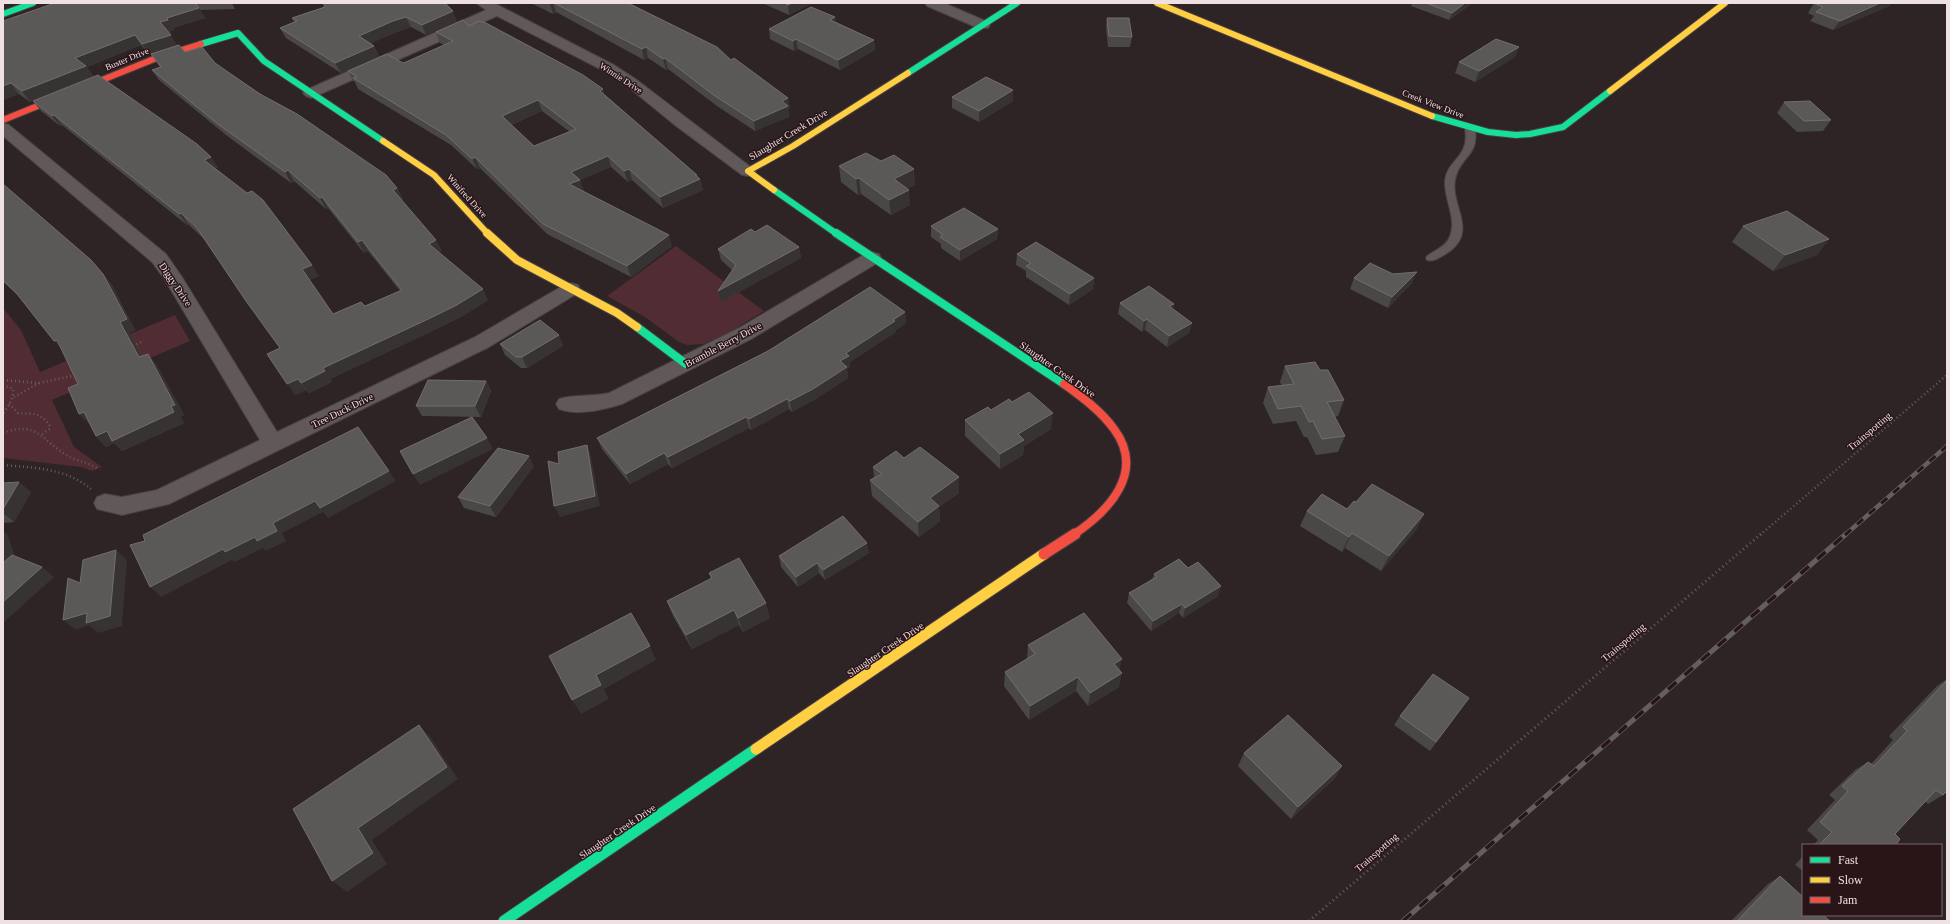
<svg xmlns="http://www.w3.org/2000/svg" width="1950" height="924" viewBox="0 0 1950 924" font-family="Georgia,serif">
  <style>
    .green { fill: #512c33 }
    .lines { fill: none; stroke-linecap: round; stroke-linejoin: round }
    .lane-casing { stroke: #493f41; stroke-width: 2 }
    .street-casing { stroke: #493f41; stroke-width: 2 }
    .fast-far2-casing { stroke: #493f41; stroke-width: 8 }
    .fast-far1-casing { stroke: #493f41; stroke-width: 10 }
    .fast-casing { stroke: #493f41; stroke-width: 13 }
    .slow-far2-casing { stroke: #493f41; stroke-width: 8 }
    .slow-far1-casing { stroke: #493f41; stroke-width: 10 }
    .slow-casing { stroke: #493f41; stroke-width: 13 }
    .jam-far2-casing { stroke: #493f41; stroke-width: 8 }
    .jam-far1-casing { stroke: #493f41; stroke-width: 10 }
    .jam-casing { stroke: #493f41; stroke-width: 13 }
    .path-far1 { stroke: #665e5f; stroke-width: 2.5; stroke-dasharray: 1 3; stroke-linecap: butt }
    .path { stroke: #665e5f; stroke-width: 3; stroke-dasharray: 1 3.5; stroke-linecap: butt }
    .lane { fill: #605859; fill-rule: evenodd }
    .street { fill: #605859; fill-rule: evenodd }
    .fast-far2 { stroke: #16e098; stroke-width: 6 }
    .fast-far1 { stroke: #16e098; stroke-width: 8 }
    .fast { stroke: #16e098; stroke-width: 11 }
    .slow-far2 { stroke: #ffcf43; stroke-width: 6 }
    .slow-far1 { stroke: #ffcf43; stroke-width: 8 }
    .slow { stroke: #ffcf43; stroke-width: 11 }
    .jam-far2 { stroke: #f24e42; stroke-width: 6 }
    .jam-far1 { stroke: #f24e42; stroke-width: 8 }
    .jam { stroke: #f24e42; stroke-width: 11 }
    .rail-far1-casing { stroke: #655e5f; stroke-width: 4.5 }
    .rail-casing { stroke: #655e5f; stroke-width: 5 }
    .rail-far1 { stroke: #291518; stroke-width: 3; stroke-dasharray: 8; stroke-linecap: butt }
    .rail { stroke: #291518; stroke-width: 3.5; stroke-dasharray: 11; stroke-linecap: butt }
    .wall { fill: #494847; fill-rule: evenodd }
    .shaded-wall { fill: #373332 }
    .building { fill: #5b5957; stroke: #726e6d; fill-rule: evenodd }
    .labels { text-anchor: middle; stroke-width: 3; stroke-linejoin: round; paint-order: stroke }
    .far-street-label { font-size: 9px; fill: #efe0e2; stroke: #291518 }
    .street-label { font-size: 10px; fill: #efe0e2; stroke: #291518 }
  </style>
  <rect width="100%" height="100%" fill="#2e2325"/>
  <g class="green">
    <polygon points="676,246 764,311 728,333 704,344 687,345 679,342 645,317 607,296"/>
    <polygon points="3,308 21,330 40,372 175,315 190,341 52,400 74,447 102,467 92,471 81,467 3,458"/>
  </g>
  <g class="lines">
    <defs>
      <path id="lane" d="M 1470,126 L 1475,129 C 1479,155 1462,156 1456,176 C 1447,205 1483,232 1444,255 C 1438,258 1434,262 1427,260 L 1426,258 L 1427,256 C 1435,250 1447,246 1450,236 C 1457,218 1444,200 1445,181 C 1447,159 1470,158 1465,129 Z"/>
      <g id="street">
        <polygon points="476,3 494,3 614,65 637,80 756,171 754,175 748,176 742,175 676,126 627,86 604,71 497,16 316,96 311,98 306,96 303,93 306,90 486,10"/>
        <polygon points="925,3 944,3 988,22 990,25 988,28 978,28 927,6"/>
        <polygon points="3,123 9,125 166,254 182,277 277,432 475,337 564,285 571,283 578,285 580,289 578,293 489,347 169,504 122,515 97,509 94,503 97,497 105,494 122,497 157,490 260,440 165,280 152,262 3,136"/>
        <path d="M 872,252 L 879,254 L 881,258 L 879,262 L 753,338 L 622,404 C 602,410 579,416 559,409 L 556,404 L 559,399 C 574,394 592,397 609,393 L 739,328 L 865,254 Z"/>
      </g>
      <g id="fast-far2">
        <polyline points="3,14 33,3"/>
        <polyline points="201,44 238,33 264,61 383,141"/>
        <polyline points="908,73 1017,3"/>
        <polyline points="1432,116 1488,132 1516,135 1530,134 1563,127 1610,91"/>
        <polyline points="774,190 837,234"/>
      </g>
      <g id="fast-far1">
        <polyline points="836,233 1064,384"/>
        <polyline points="637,327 686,364"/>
      </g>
      <polyline id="fast" points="504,921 756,749"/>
      <g id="slow-far2">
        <polyline points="1157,3 1432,116"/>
        <polyline points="1610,91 1725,3"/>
        <polyline points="383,141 434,175 488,234"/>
        <polyline points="774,190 748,171 793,146 908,73"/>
      </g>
      <polyline id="slow-far1" points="487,233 517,260 617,313 637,327"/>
      <polyline id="slow" points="756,749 1044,554"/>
      <polyline id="jam-far2" points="3,120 159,57 201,44"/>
      <path id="jam-far1" d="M 1064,384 C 1082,397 1101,411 1114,429 C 1146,472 1109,511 1073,535"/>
      <polyline id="jam" points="1044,554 1075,534"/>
    </defs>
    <use href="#lane" class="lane-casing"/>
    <use href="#street" class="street-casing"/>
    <use href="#fast-far2" class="fast-far2-casing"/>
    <use href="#fast-far1" class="fast-far1-casing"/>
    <use href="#fast" class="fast-casing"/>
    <use href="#slow-far2" class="slow-far2-casing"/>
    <use href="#slow-far1" class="slow-far1-casing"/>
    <use href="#slow" class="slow-casing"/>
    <use href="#jam-far2" class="jam-far2-casing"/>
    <use href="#jam-far1" class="jam-far1-casing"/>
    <use href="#jam" class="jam-casing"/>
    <g class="path-far1">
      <polyline points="133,346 144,341"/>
      <polyline points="3,380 39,383 77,375"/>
      <path d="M 3,385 L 13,389 C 14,399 8,406 3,414"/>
      <polyline points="14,397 39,383"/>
      <path d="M 9,404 L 18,413 C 35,415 39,411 50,426 L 49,429 L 40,436"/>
      <path d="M 3,433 C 38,420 42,441 68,456 C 78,462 90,462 99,470"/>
      <path d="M 3,465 C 35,468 66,468 91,489"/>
      <polyline points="1760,535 1947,375"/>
    </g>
    <polyline class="path" points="1309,921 1761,534"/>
    <use href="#lane" class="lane"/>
    <use href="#street" class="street"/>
    <use href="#fast-far2" class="fast-far2"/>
    <use href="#fast-far1" class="fast-far1"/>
    <use href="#fast" class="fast"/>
    <use href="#slow-far2" class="slow-far2"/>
    <use href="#slow-far1" class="slow-far1"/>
    <use href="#slow" class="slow"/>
    <use href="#jam-far2" class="jam-far2"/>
    <use href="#jam-far1" class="jam-far1"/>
    <use href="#jam" class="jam"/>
    <defs>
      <polyline id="rail-far1" points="1845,535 1947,446"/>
      <polyline id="rail" points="1403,921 1846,534"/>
    </defs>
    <use href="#rail-far1" class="rail-far1-casing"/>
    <use href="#rail" class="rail-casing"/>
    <use href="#rail-far1" class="rail-far1"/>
    <use href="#rail" class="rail"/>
  </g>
  <g class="wall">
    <polygon points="55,3 232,3 235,9 200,10 205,18 173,28 174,30 168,32 177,45 185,52 215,63 228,72 397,188 403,199 401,200 442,251 439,252 488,300 461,317 430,332 330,379 332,382 309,393 306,390 295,395 280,348 246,301 204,239 188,224 187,225 62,125 60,126 41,111 33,101 218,167 215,169 319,276 309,280 333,314 365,306 400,291 368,251 364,253 328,208 326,209 294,181 291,183 226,135 159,80 152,70 160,67 151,54 152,53 149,54 141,45 87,67 93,76 30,102 19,94 3,100"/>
    <polygon points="531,3 628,3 731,60 788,98 790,108 788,109 789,117 755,131 717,106 668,69 666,70 648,58 644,60 556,12 553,14"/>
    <polygon points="762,3 812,3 789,15"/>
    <polygon points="1412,3 1473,3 1449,20 1411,6"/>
    <polygon points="1814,3 1891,3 1889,6 1833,30 1810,21 1814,16 1808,13"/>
    <polygon points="325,7 457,21 426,35 411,27 397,32 371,43 374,46 379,56 341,73 286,38 280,28 294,22 292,18"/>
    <polygon points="835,17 836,22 874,40 875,50 840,70 798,49 794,51 770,39 769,29"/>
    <polygon points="1107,18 1132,37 1130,47 1108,47 1106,28"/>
    <path d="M 469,26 L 604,94 L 697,175 L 698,178 L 700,179 L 703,190 L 663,208 L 632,180 L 628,182 L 611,167 L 580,180 L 584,191 L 583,191 L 672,246 L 631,277 L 547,234 L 480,168 L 477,169 L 451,145 L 358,89 L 355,82 L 353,81 L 348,71 L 406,62 L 444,45 L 440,43 L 436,32 ZM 542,111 L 570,132 L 534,146 L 511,125 Z"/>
    <polygon points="1519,47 1515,57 1475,82 1455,73 1459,62"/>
    <polygon points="952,97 1013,101 979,122 952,108"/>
    <polygon points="1784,102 1831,120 1823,131 1797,132 1777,113"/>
    <polygon points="839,166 915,185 907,188 910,205 891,215 861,194 858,195 841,182"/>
    <polygon points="3,184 103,274 112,285 135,330 129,333 142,356 156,364 184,415 180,417 184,423 122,451 114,443 106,447 96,436 90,425 78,384 61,348 54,341 22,299 3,282"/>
    <polygon points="931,226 998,229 997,239 960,261 941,248 941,244 931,237"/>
    <polygon points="1743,226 1829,239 1817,255 1773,271 1732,242"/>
    <polygon points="755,232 799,247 801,258 721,302 718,291 732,270 721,260 718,249"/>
    <polygon points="1017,254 1094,278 1093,289 1069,305 1026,277 1026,271 1016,265"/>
    <polygon points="1354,278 1412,283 1388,308 1350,289"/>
    <polygon points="1120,303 1174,304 1173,309 1192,323 1189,333 1167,347 1145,330 1142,332 1118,314"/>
    <polygon points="905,312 906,323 896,330 896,332 850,362 850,367 847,369 848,378 814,400 792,412 789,409 751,430 749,428 672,468 668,464 630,484 602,449 597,438 768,351"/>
    <polygon points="559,335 563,346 527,368 521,368 505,355 500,344"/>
    <polygon points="1285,366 1320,370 1344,400 1338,416 1334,417 1345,436 1338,452 1316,455 1307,437 1304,437 1296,421 1273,424 1263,403 1268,387 1282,386 1280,382"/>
    <polygon points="486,381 491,391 481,417 422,416 416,406"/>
    <polygon points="1012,402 1051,429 1024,446 1023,455 1000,469 965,436 965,420"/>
    <polygon points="904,458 959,477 959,493 939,507 940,521 919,537 872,496 870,480 874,478 873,467"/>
    <polygon points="534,466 496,517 464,508 458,497"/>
    <polygon points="3,483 31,492 14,522 3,523"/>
    <polygon points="1356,502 1424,514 1416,530 1381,571 1345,548 1342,552 1300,526 1307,511 1347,509"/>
    <polygon points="869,553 825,580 819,573 798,587 781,567 779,556"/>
    <polygon points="1188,568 1218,596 1183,618 1179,613 1151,631 1127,603 1129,593 1152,579 1154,574"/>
    <polygon points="709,573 770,618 743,632 739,625 692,649 673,616 667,601 711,579"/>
    <polygon points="1028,645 1120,671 1119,687 1088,706 1076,691 1029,720 1004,686 1005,672 1027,659"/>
    <polygon points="1947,679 1947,791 1943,795 1928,804 1925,801 1895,834 1896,845 1813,845 1818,840 1807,830 1835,800 1829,795 1855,770 1868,762 1871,764 1893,740 1889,736 1937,686"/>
    <polygon points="1469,698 1430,751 1394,725 1400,716"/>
    <polygon points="1244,753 1342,766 1335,778 1291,819 1238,766"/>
    <polygon points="1803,856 1803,871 1795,865"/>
    <polygon points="1780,876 1829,921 1731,921 1768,884"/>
  </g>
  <g class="shaded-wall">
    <polygon points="551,3 553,3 556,12 553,14 550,4"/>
    <polygon points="792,3 812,3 789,15 788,5"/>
    <polygon points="1465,3 1473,3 1449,20 1452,13"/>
    <polygon points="1880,3 1891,3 1889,6 1833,30 1840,21"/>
    <polygon points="199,8 205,18 173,28 174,30 166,32 160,22 167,18"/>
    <polygon points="453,11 457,21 426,35 422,25"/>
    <polygon points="406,17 411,27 397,32 364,46 359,36 393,21"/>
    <polygon points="835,17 837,27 830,20"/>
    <polygon points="135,35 141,45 87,67 93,76 30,102 22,91 75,58"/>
    <polygon points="171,35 177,46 149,54 142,44"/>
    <polygon points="796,39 798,49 794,51 793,41"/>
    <polygon points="874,40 875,50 840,70 838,60"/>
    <polygon points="374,46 379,56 341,73 335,63"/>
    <polygon points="646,47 648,58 644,60 642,49"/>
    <polygon points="1519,47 1515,57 1475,82 1479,71"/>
    <polygon points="665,58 668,69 666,70 663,59"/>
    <polygon points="11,83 19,94 3,100 3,86"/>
    <polygon points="603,89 606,100 600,91"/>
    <polygon points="1013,90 1013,101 979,122 979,111"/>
    <polygon points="788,98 790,108 788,109 789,117 755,131 754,121 782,101"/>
    <polygon points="538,100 542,111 506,127 502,116"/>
    <polygon points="54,115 62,125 60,126 52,116"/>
    <polygon points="608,156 611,167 580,180 584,191 573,195 569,184 571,172"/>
    <polygon points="211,157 218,167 211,170 204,160"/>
    <polygon points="475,157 480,168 477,169 472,159"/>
    <polygon points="629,169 632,180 628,182 624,171"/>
    <polygon points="914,169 915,185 895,195 894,179"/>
    <polygon points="288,170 294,181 291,183 285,172"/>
    <polygon points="695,175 697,175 699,180 700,179 703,190 663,208 660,197"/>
    <polygon points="859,178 861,194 858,195 856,179"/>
    <polygon points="397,188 403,199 398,201 393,190"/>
    <polygon points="909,190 910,205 891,215 889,200"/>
    <polygon points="322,197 328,208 326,209 320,198"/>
    <polygon points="181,213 188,224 187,225 179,214"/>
    <polygon points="998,229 997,239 960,261 960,250"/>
    <polygon points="669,235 672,246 631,277 627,266"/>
    <polygon points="1829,239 1817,255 1773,271 1785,255"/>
    <polygon points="362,240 368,251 364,253 358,242"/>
    <polygon points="436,240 442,251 434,255 429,244"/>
    <polygon points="799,247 801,258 721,302 718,291"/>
    <polygon points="312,265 319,276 309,280 302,269"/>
    <polygon points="1417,272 1412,283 1388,308 1392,297"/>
    <polygon points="103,274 112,285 135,330 129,333 148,368 139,357 120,322"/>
    <polygon points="1094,278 1093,289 1069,305 1070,294"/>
    <polygon points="483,289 488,300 461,317 430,332 330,379 332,382 309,393 301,383 323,368"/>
    <polygon points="1174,304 1172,315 1169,306"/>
    <polygon points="905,312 906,323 896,330 896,332 850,362 850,367 847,369 848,378 814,400 792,412 790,401 840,361 846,353 893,320"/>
    <polygon points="1147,319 1145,330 1142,332 1144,321"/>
    <polygon points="1192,323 1189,333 1167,347 1169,336"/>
    <polygon points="559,335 563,346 527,368 522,357"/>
    <polygon points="57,340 64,352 54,341"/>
    <polygon points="148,354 156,364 184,415 180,417 184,423 122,451 114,443 106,447 96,436 107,431 171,406"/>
    <polygon points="298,379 306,390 295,395 287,384"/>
    <polygon points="486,381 491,391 481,417 475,406"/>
    <polygon points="787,399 789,409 751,430 749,419"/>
    <polygon points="84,412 94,423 90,425 79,414"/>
    <polygon points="1053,413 1051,429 1024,446 1023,455 1000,469 1000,454 1018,434"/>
    <polygon points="746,417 749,428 672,468 668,457"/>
    <polygon points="487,438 493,449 420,485 413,474"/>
    <polygon points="587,445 591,456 600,506 560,517 554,506"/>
    <polygon points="664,453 668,464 630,484 626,474"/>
    <polygon points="529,456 534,466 496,517 490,506"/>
    <polygon points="389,471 396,481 328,518 323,512 282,533 286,541 266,551 263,548 235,562 232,560 161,597 150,587 315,501"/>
    <polygon points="959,477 959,493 939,507 940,521 919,537 918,522 930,498"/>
    <polygon points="19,482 31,492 14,522 3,513 3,509"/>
    <polygon points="1424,514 1416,530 1381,571 1389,556"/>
    <polygon points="3,531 8,535 16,560 3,566"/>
    <polygon points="1352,533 1345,548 1342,552 1349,537"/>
    <polygon points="867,543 869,553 825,580 823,570"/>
    <polygon points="116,550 127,560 122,626 98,633 89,625 76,630 63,620"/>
    <polygon points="817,563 819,573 798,587 796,577"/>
    <polygon points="42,567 54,577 3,623 3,602"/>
    <polygon points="1221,586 1218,596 1183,618 1185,608"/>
    <polygon points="766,603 770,618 743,632 738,618"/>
    <polygon points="1182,604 1179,613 1151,631 1153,621"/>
    <polygon points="734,610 739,625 692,649 686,635"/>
    <polygon points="650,646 656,660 604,689 609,699 581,714 572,700 596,675"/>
    <polygon points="1122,659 1119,673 1114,664"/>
    <polygon points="1122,673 1119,687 1088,706 1090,693"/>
    <polygon points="1078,677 1076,691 1029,720 1030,706"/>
    <polygon points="419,725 431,738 458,779 372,840 387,864 347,892 332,881 358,828"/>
    <polygon points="1342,766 1335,778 1291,819 1298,807"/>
  </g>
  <g class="building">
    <polygon points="55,3 195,3 199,8 167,18 168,20 160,22 171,35 142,44 135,35 75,58 86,66 22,91 11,83 3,86 3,21"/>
    <polygon points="323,3 445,3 453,11 422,25 406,17 393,21 359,36 374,46 335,63 280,28 297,21 292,18 325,7"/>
    <polygon points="554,3 628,3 717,47 731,60 734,58 788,98 782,101 788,106 754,121 715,96 665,58 663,59 646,47 642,49"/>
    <polygon points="784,3 792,3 788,5"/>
    <polygon points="1426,3 1465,3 1452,13"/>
    <polygon points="1814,3 1880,3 1840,21 1816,12 1823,7"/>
    <polygon points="811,7 835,17 830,20 874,40 838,60 796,39 793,41 769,29"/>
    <polygon points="1107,18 1129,18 1132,37 1109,36"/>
    <path d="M 463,20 L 469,26 L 479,21 L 486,23 L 583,75 L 603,89 L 600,91 L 697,175 L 695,175 L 700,179 L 660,197 L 629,169 L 624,171 L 608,156 L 571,172 L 580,180 L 569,184 L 669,235 L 627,266 L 543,224 L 475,157 L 472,159 L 446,135 L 353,78 L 357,77 L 348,71 L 387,54 L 403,63 L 406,62 L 453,41 L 436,32 ZM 538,100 L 576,129 L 534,146 L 502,116 Z"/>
    <polygon points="1496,39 1519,47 1479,71 1459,62"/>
    <polygon points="179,45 185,52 202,47 215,63 228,72 260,94 297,114 386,175 397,188 393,190 436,240 429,244 483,289 455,306 424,321 323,368 325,371 301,383 298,379 287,384 267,354 280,348 246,301 197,228 181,213 179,214 54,115 52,116 33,101 98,75 197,144 211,157 204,160 247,193 252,191 263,200 312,265 302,269 333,314 361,302 365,306 402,290 362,240 358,242 322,197 320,198 288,170 285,172 219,125 152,70 161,67 151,54"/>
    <polygon points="986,77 1013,90 979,111 952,97"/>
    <polygon points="1810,101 1831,120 1804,121 1784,102"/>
    <polygon points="866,153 881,161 894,155 914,169 894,179 909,190 889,200 859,178 856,179 839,166"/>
    <polygon points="3,184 91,260 103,274 127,319 120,322 139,357 148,354 175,405 171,406 174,412 112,441 107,431 96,436 84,412 79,414 68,388 78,384 57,340 54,341 17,294 3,280"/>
    <polygon points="964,208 998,229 960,250 940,237 943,235 931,226"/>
    <polygon points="1787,211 1829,239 1785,255 1743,226"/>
    <polygon points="767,225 799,247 718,291 736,265 718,249 751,229 755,232"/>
    <polygon points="1036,242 1094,278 1070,294 1026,266 1031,263 1017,254"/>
    <polygon points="1370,263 1393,274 1417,272 1392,297 1354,278"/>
    <polygon points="1149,286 1174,304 1169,306 1192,323 1169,336 1147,319 1144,321 1120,303"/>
    <polygon points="870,287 905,312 893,320 895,321 846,353 849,356 840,361 847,367 813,389 790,401 787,399 749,419 746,417 668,457 664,453 626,474 597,438 768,351"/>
    <polygon points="540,320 559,335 522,357 516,357 500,344"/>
    <polygon points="1315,362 1320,370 1328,370 1344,400 1327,402 1345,436 1322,439 1313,421 1309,422 1301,406 1278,409 1268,387 1294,384 1285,366"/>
    <polygon points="428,380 486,381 475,406 416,406"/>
    <polygon points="1029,392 1053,413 1018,434 1024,440 1000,454 965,420 988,407 991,410 1009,399 1012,402"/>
    <polygon points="472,417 487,438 413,474 400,451"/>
    <polygon points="358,427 389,471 320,508 315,501 273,523 277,531 257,541 255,537 225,552 223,549 150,587 130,545 145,541 143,535"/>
    <polygon points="587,445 595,496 554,506 548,461 559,464 558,452"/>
    <polygon points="920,447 959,477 930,498 939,506 918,522 870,480 882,474 873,467 896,451 904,458"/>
    <polygon points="498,448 529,456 490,506 458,497"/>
    <polygon points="19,482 3,509 3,483"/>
    <polygon points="1372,484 1424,514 1389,556 1352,533 1349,537 1307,511 1322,494 1347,509 1354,501 1356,502"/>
    <polygon points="843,516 867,543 823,570 817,563 796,577 779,556"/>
    <polygon points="116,550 110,616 86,623 87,613 63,620 68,578 80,583 83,560"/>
    <polygon points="12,555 42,567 3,602 3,563"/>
    <polygon points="739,558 766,603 738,618 734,610 686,635 667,601 712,578 709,573"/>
    <polygon points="1179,559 1188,568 1198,562 1221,586 1185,608 1182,604 1153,621 1129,593 1157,577 1154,574"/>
    <polygon points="631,613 650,646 596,675 601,685 572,700 549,656"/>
    <polygon points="1084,613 1122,659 1114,664 1122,673 1090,693 1078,677 1030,706 1005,672 1035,654 1028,645"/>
    <polygon points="1433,674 1469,698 1436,742 1400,716"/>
    <polygon points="1947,680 1947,791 1943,795 1936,790 1895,834 1900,839 1896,845 1819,845 1832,832 1820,822 1848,791 1842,786 1868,762 1874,766 1907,731 1903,727"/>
    <polygon points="1288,715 1342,766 1298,807 1244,753"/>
    <polygon points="419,725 447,767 358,828 373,853 332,881 293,809"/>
    <polygon points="1780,876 1803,897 1803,915 1823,915 1830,921 1737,921"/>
  </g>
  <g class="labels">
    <g class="far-street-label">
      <text transform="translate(127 59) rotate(-22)" y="3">Buster Drive</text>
      <text transform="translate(621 78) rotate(33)" y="3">Winnie Drive</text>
      <text transform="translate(1433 104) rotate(21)" y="3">Creek View Drive</text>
      <text transform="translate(467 196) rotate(48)" y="3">Winifred Drive</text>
    </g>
    <g class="street-label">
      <text transform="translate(788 134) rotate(-31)" y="4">Slaughter Creek Drive</text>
      <text transform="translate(176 284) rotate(56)" y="4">Diggy Drive</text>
      <text transform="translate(723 344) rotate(-28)" y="4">Bramble Berry Drive</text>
      <text transform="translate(1058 369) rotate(35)" y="4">Slaughter Creek Drive</text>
      <text transform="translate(342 410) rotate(-26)" y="4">Tree Duck Drive</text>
      <text transform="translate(1869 431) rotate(-40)" y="4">Trainspotting</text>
      <text transform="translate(1623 642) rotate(-40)" y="4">Trainspotting</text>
      <text transform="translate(885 649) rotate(-34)" y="4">Slaughter Creek Drive</text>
      <text transform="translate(617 831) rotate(-34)" y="4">Slaughter Creek Drive</text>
      <text transform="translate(1376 852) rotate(-41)" y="4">Trainspotting</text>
    </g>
  </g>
  <rect width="1950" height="924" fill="none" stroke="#efe0e2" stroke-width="8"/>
  <rect x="1802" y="844" width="140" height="72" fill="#291518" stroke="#786669"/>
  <rect x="1810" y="857" width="20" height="6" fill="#16e098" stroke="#786669"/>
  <text x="1838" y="864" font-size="12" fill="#efe0e2">Fast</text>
  <rect x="1810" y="877" width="20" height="6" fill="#ffcf43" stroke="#786669"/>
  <text x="1838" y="884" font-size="12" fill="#efe0e2">Slow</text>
  <rect x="1810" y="897" width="20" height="6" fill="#f24e42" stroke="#786669"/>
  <text x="1838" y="904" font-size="12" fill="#efe0e2">Jam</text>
</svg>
